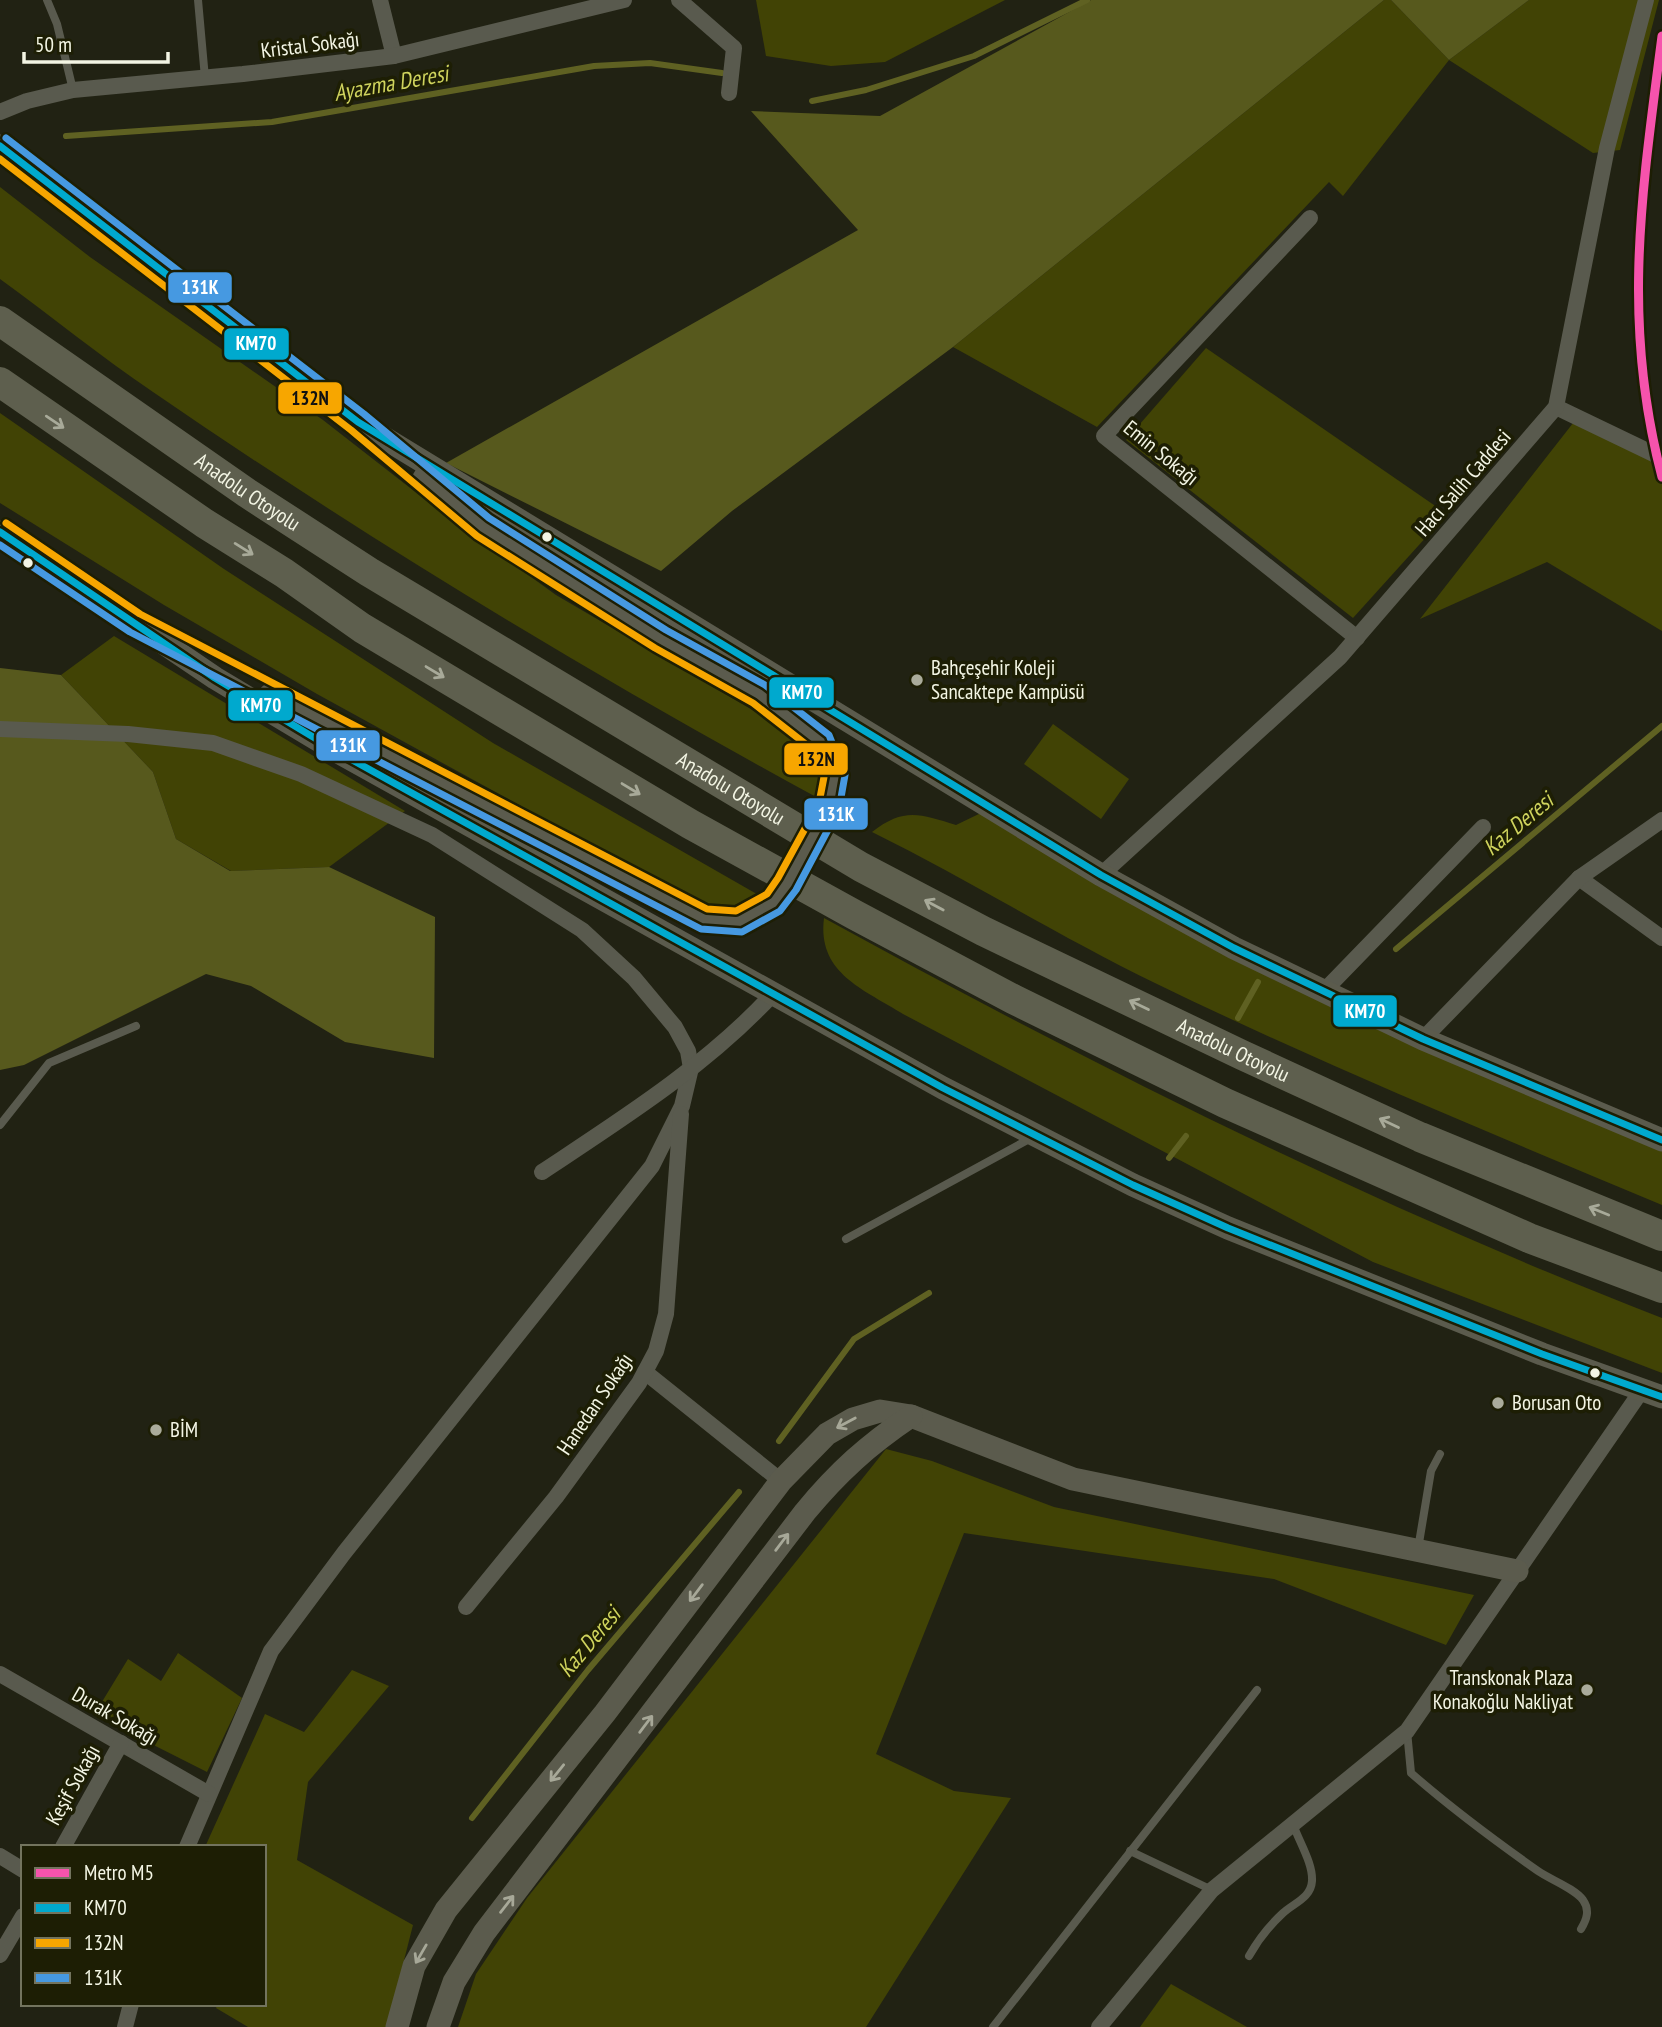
<svg xmlns="http://www.w3.org/2000/svg" width="1662" height="2027" viewBox="0 0 1662 2027" font-family="'PT Sans Narrow',sans-serif">
  <style>
    .green { fill: #414305 }
    .forest { fill: #57591d }
    .lines { fill: none; stroke-linecap: round; stroke-linejoin: round }
    .stream { stroke: #5f6122; stroke-width: 6 }
    .service { stroke: #595a4e; stroke-width: 8 }
    .minor { stroke: #595a4e; stroke-width: 16 }
    .secondary { stroke: #5b5b4d; stroke-width: 23 }
    .motorway { stroke: #5e5f4e; stroke-width: 30 }
    .secondary-bridge { stroke: #5b5b4d; stroke-width: 23 }
    .bus-1-casing { stroke: #1d1e04; stroke-width: 12 }
    .bus-2-casing { stroke: #1d1e04; stroke-width: 12 }
    .bus-3-casing { stroke: #1d1e04; stroke-width: 12 }
    .bus-1 { stroke: #00a9ce; stroke-width: 7 }
    .bus-2 { stroke: #f7a600; stroke-width: 7 }
    .bus-3 { stroke: #4699e1; stroke-width: 7 }
    .metro-1-casing { stroke: #1d1e04; stroke-width: 14 }
    .metro-1 { stroke: #f653ac; stroke-width: 9 }
    .oneway { stroke: #a8aa99 }
    .oneway2 { stroke: #a7a898 }
    .bus-dot { fill: #f3f5e4; stroke: #1d1e04; stroke-width: 2.5 }
    .poi-dot { fill: #aaab9b; stroke: #1d1e04; stroke-width: 2.5 }
    .labels { text-anchor: middle; stroke-width: 7; stroke-linejoin: round; paint-order: stroke }
    .street-label { font-size: 21px; fill: #f3f5e4; stroke: #1d1e04 }
    .poi-label { font-size: 21px; fill: #f3f5e4; stroke: #1d1e04; text-anchor: start }
    .water-label { font-size: 23px; font-style: italic; fill: #cfd35d; stroke: #1d1e04 }
    .line-badge { stroke: #1d1e04; stroke-width: 2.5 }
    .badge-label { font-size: 19px; text-anchor: middle; font-weight: bold; fill: #fff }
    .pale-badge-label { font-size: 19px; text-anchor: middle; font-weight: bold; fill: #111 }
  </style>
  <rect width="100%" height="100%" fill="#212213"/>
  <g class="green">
    <polygon points="756,0 1005,0 885,62 831,66 766,56"/>
    <polygon points="1384,0 1391,0 1449,60 1529,0 1659,0 1620,150 1593,153 1449,60 1343,196 1329,182 1097,427 953,347"/>
    <path d="M 0,187 L 90,257 L 323,420 L 441,512 L 556,595 L 785,729 C 812,754 823,758 818,798 C 590,674 367,539 153,392 C 101,357 51,316 0,279 Z"/>
    <polygon points="1206,348 1447,514 1353,618 1126,440"/>
    <polygon points="0,413 224,569 493,743 762,897 728,908 701,905 317,694 164,605 0,503"/>
    <polygon points="1577,418 1662,461 1662,631 1547,562 1420,619"/>
    <polygon points="114,636 405,811 329,867 231,871 176,839 153,772 61,675"/>
    <polygon points="1053,724 1129,779 1101,819 1024,764"/>
    <path d="M 983,812 L 1662,1149 L 1662,1205 C 1493,1134 1322,1064 1157,984 C 1060,937 969,880 872,832 C 904,807 920,814 956,825 Z"/>
    <path d="M 824,918 C 1095,1067 1373,1206 1662,1318 L 1662,1373 L 1373,1262 L 903,1014 C 863,989 817,973 824,918 Z"/>
    <polygon points="886,1449 932,1461 1054,1507 1474,1595 1446,1645 1274,1579 964,1533 876,1754 954,1791 1011,1798 866,2027 458,2027 476,1974 527,1898"/>
    <polygon points="178,1653 242,1698 207,1772 94,1715 128,1659 161,1681"/>
    <polygon points="352,1670 389,1686 308,1782 297,1860 413,1925 387,2027 248,2027 216,2008 218,2004 264,2004 264,1847 205,1847 265,1714 304,1732"/>
    <polygon points="1171,1984 1247,2027 1140,2027"/>
  </g>
  <g class="forest">
    <polygon points="1091,0 1384,0 953,347 732,511 661,571 446,463 858,230 751,111 880,116"/>
    <polygon points="1391,0 1529,0 1449,60"/>
    <polygon points="0,668 61,675 153,772 176,839 230,871 329,867 435,917 434,1058 345,1042 251,986 206,974 24,1065 0,1070"/>
  </g>
  <g class="lines">
    <g class="stream">
      <polyline points="812,101 866,90 974,56 1087,0"/>
      <polyline points="66,136 272,122 594,66 650,63 722,73"/>
      <polyline points="1396,949 1662,726"/>
      <polyline points="1238,1018 1258,982"/>
      <polyline points="1169,1158 1186,1136"/>
      <polyline points="779,1441 854,1339 929,1293"/>
      <polyline points="472,1818 588,1670 739,1492"/>
    </g>
    <g class="service">
      <polyline points="47,0 57,24 73,90"/>
      <polyline points="198,0 205,78"/>
      <polyline points="0,1125 49,1063 136,1026"/>
      <polyline points="846,1239 1033,1137"/>
      <polyline points="1418,1549 1431,1471 1440,1454"/>
      <path d="M 1407,1731 L 1411,1773 C 1451,1808 1494,1840 1538,1871 C 1551,1880 1574,1888 1583,1900 C 1590,1910 1587,1919 1581,1929"/>
      <polyline points="1130,1851 1212,1890"/>
      <path d="M 1249,1956 C 1258,1940 1270,1925 1283,1913 C 1294,1903 1311,1898 1312,1881 C 1313,1863 1299,1842 1293,1824"/>
      <polyline points="993,2027 1257,1690"/>
    </g>
    <g class="minor">
      <polyline points="380,0 394,56"/>
      <polyline points="679,0 734,48 729,93"/>
      <polyline points="0,112 27,101 73,90 243,74 394,56 624,0"/>
      <polyline points="1310,218 1104,436 1357,638"/>
      <polyline points="1556,407 1662,458"/>
      <polyline points="0,729 128,734 213,743 301,774 432,835 582,930 634,978 675,1027 688,1051 691,1068 682,1106 652,1166 344,1553 271,1651 187,1847"/>
      <polyline points="1101,875 1340,657 1556,407 1607,148 1646,0"/>
      <polyline points="1579,878 1662,938"/>
      <polyline points="1323,992 1483,827"/>
      <polyline points="1423,1039 1579,878 1662,820"/>
      <path d="M 542,1172 C 622,1119 706,1066 772,995"/>
      <polyline points="645,1372 781,1481"/>
      <polyline points="466,1607 556,1497 639,1383 656,1351 666,1314 681,1114"/>
      <polyline points="0,1674 209,1794"/>
      <polyline points="63,1847 121,1743"/>
      <polyline points="0,1856 23,1870"/>
      <polyline points="0,1955 23,1916"/>
      <polyline points="125,2027 131,2004"/>
      <polyline points="1099,2027 1212,1890 1407,1731 1642,1390"/>
    </g>
    <g class="secondary">
      <polyline points="0,146 368,431"/>
      <polyline points="358,422 1101,875 1234,948 1423,1039 1662,1140"/>
      <polyline points="424,478 483,527 661,639 759,694 821,742 835,776 829,807"/>
      <polyline points="0,532 215,678 338,752 943,1088 1133,1185 1228,1228 1542,1354 1662,1397"/>
      <polyline points="270,695 704,919 738,922 774,902"/>
      <polyline points="397,2027 414,1966 446,1910 605,1713 781,1481 827,1434 853,1419 880,1411 911,1416 1073,1479 1517,1571"/>
      <path d="M 438,2027 L 454,1982 L 484,1933 L 805,1512 C 838,1472 868,1445 911,1416"/>
    </g>
    <g class="motorway">
      <path id="s1" d="M 0,321 L 247,493 L 369,572 L 861,867 L 983,931 L 1242,1055 L 1420,1137 L 1662,1236"/>
      <polyline points="0,382 204,523 284,573 362,628 690,824 855,915 1013,999 1225,1103 1529,1238 1662,1288"/>
    </g>
    <polyline class="secondary-bridge" points="774,902 787,884 829,807"/>
    <defs>
      <g id="bus-1">
        <polyline points="0,146 358,422 1101,875 1234,948 1423,1039 1662,1140"/>
        <polyline points="0,532 215,678 338,752 943,1088 1133,1185 1228,1228 1542,1354 1662,1397"/>
      </g>
      <polyline id="bus-2" points="0,159 351,430 477,536 655,648 753,703 812,749 824,777 819,803 778,878 767,894 736,911 707,909 140,614 6,523"/>
      <polyline id="bus-3" points="0,545 130,632 701,929 742,932 780,911 796,890 839,809 845,775 829,735 765,685 666,630 489,518 364,414 6,138"/>
    </defs>
    <use href="#bus-1" class="bus-1-casing"/>
    <use href="#bus-2" class="bus-2-casing"/>
    <use href="#bus-3" class="bus-3-casing"/>
    <use href="#bus-1" class="bus-1"/>
    <use href="#bus-2" class="bus-2"/>
    <use href="#bus-3" class="bus-3"/>
    <defs>
      <path id="metro-1" d="M 1662,36 C 1642,191 1621,322 1662,477"/>
    </defs>
    <use href="#metro-1" class="metro-1-casing"/>
    <use href="#metro-1" class="metro-1"/>
  </g>
  <defs><path id="oneway-shaft" d="M-6 0H5M1.5-3L5.5 0L1.5 3" fill="none" stroke-width="1.6" stroke-linecap="round" stroke-linejoin="round" transform="scale(1.75)"/></defs>
  <g class="oneway">
    <use href="#oneway-shaft" transform="translate(55 422) rotate(34)"/>
    <use href="#oneway-shaft" transform="translate(244 549) rotate(32)"/>
    <use href="#oneway-shaft" transform="translate(435 672) rotate(31)"/>
    <use href="#oneway-shaft" transform="translate(631 789) rotate(31)"/>
    <use href="#oneway-shaft" transform="translate(934 905) rotate(-152)"/>
    <use href="#oneway-shaft" transform="translate(1139 1005) rotate(-154)"/>
    <use href="#oneway-shaft" transform="translate(1389 1123) rotate(-155)"/>
    <use href="#oneway-shaft" transform="translate(1599 1211) rotate(-158)"/>
  </g>
  <g class="oneway2">
    <use href="#oneway-shaft" transform="translate(846 1423) rotate(152)"/>
    <use href="#oneway-shaft" transform="translate(782 1542) rotate(-53)"/>
    <use href="#oneway-shaft" transform="translate(696 1593) rotate(127)"/>
    <use href="#oneway-shaft" transform="translate(646 1724) rotate(-53)"/>
    <use href="#oneway-shaft" transform="translate(557 1773) rotate(129)"/>
    <use href="#oneway-shaft" transform="translate(507 1904) rotate(-52)"/>
    <use href="#oneway-shaft" transform="translate(421 1954) rotate(120)"/>
  </g>
  <g class="bus-dot">
    <circle cx="547" cy="537" r="6"/>
    <circle cx="28" cy="563" r="6"/>
    <circle cx="1595" cy="1373" r="6"/>
  </g>
  <g class="poi-dot">
    <circle cx="917" cy="680" r="7"/>
    <circle cx="1498" cy="1403" r="7"/>
    <circle cx="156" cy="1430" r="7"/>
    <circle cx="1587" cy="1690" r="7"/>
  </g>
  <g class="labels">
    <g class="street-label">
      <text transform="translate(310 45) rotate(-7)" y="7">Kristal Sokağı</text>
      <text transform="translate(1161 453) rotate(39)" y="7">Emin Sokağı</text>
      <text transform="translate(1463 483) rotate(-49)" y="7">Hacı Salih Caddesi</text>
      <text dy="7" stroke="none"><textPath href="#s1" startOffset="301">Anadolu Otoyolu</textPath></text>
      <text dy="7" stroke="none"><textPath href="#s1" startOffset="868">Anadolu Otoyolu</textPath></text>
      <text dy="7" stroke="none"><textPath href="#s1" startOffset="1435">Anadolu Otoyolu</textPath></text>
      <text transform="translate(595 1404) rotate(-56)" y="7">Hanedan Sokağı</text>
      <text transform="translate(115 1716) rotate(30)" y="7">Durak Sokağı</text>
      <text transform="translate(73 1785) rotate(-61)" y="7">Keşif Sokağı</text>
    </g>
    <g class="poi-label">
      <text x="931" y="675">Bahçeşehir Koleji<tspan x="931" dy="24">Sancaktepe Kampüsü</tspan></text>
      <text x="1512" y="1410">Borusan Oto</text>
      <text x="170" y="1437">BİM</text>
      <text x="1573" y="1685" text-anchor="end">Transkonak Plaza<tspan x="1573" dy="24">Konakoğlu Nakliyat</tspan></text>
    </g>
    <g class="water-label">
      <text transform="translate(391 83) rotate(-10)" y="8">Ayazma Deresi</text>
      <text transform="translate(1518 824) rotate(-40)" y="8">Kaz Deresi</text>
      <text transform="translate(589 1642) rotate(-50)" y="8">Kaz Deresi</text>
    </g>
  </g>
  <g class="line-badge">
    <rect x="167" y="271" width="66" height="33" rx="7" fill="#4699e1"/>
    <rect x="223" y="327" width="67" height="34" rx="7" fill="#00a9ce"/>
    <rect x="277" y="381" width="66" height="34" rx="7" fill="#f7a600"/>
    <rect x="768" y="676" width="67" height="33" rx="7" fill="#00a9ce"/>
    <rect x="227" y="689" width="67" height="33" rx="7" fill="#00a9ce"/>
    <rect x="315" y="729" width="66" height="33" rx="7" fill="#4699e1"/>
    <rect x="783" y="742" width="66" height="34" rx="7" fill="#f7a600"/>
    <rect x="803" y="797" width="66" height="34" rx="7" fill="#4699e1"/>
    <rect x="1332" y="994" width="66" height="34" rx="7" fill="#00a9ce"/>
  </g>
  <g class="badge-label">
    <text x="200" y="294">131K</text>
    <text x="256" y="350">KM70</text>
    <text x="802" y="699">KM70</text>
    <text x="261" y="712">KM70</text>
    <text x="348" y="752">131K</text>
    <text x="836" y="821">131K</text>
    <text x="1365" y="1018">KM70</text>
  </g>
  <g class="pale-badge-label">
    <text x="310" y="405">132N</text>
    <text x="816" y="766">132N</text>
  </g>
  <rect x="21" y="1845" width="245" height="161" fill="#1d1e04" stroke="#73745e" stroke-width="2"/>
  <rect x="35" y="1868" width="35" height="10" fill="#f653ac" stroke="#73745e" stroke-width="2"/>
  <text x="84" y="1880" font-size="21" fill="#f3f5e4">Metro M5</text>
  <rect x="35" y="1903" width="35" height="10" fill="#00a9ce" stroke="#73745e" stroke-width="2"/>
  <text x="84" y="1915" font-size="21" fill="#f3f5e4">KM70</text>
  <rect x="35" y="1938" width="35" height="10" fill="#f7a600" stroke="#73745e" stroke-width="2"/>
  <text x="84" y="1950" font-size="21" fill="#f3f5e4">132N</text>
  <rect x="35" y="1973" width="35" height="10" fill="#4699e1" stroke="#73745e" stroke-width="2"/>
  <text x="84" y="1985" font-size="21" fill="#f3f5e4">131K</text>
  <path d="M24 52v10h144v-10" fill="none" stroke="#f3f5e4" stroke-width="3.5"/>
  <text x="35" y="52" font-size="21" fill="#f3f5e4" stroke="#1d1e04" stroke-width="5" paint-order="stroke">50 m</text>
</svg>
